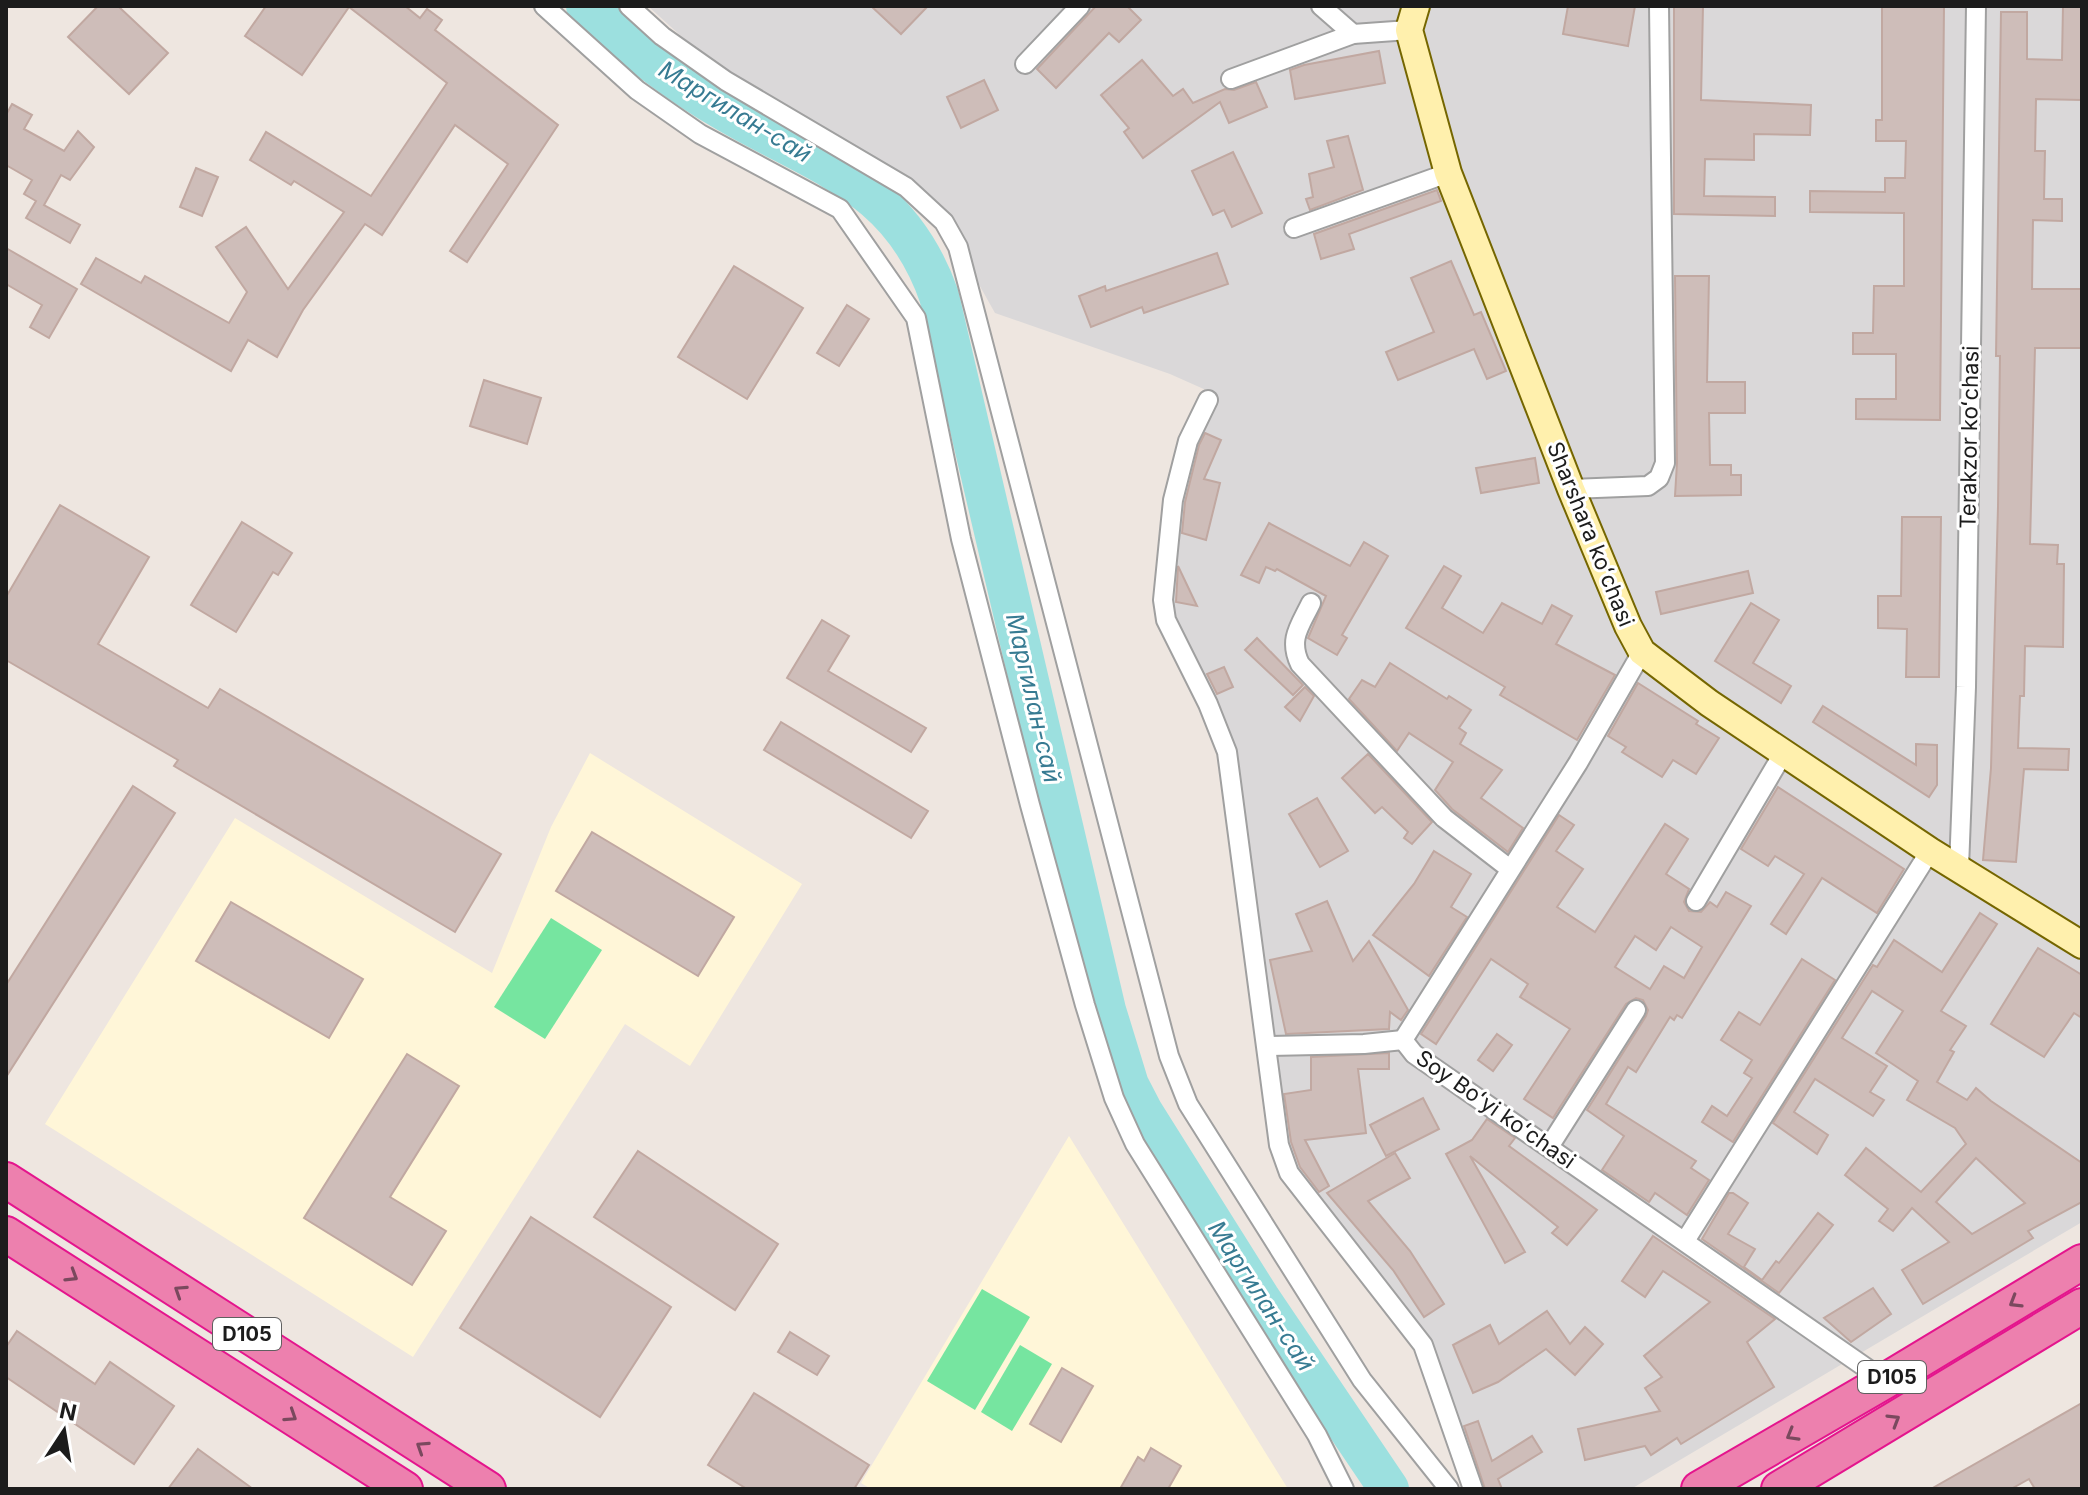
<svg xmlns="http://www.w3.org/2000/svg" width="2088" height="1495" viewBox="0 0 2088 1495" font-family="Inter,sans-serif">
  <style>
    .residential { fill: #dad8d9 }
    .education { fill: #fff6d8 }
    .pitch { fill: #76e5a0 }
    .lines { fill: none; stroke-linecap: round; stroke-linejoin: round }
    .river { stroke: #9ce0df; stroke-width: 40 }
    .building { fill: #cebdb9; stroke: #c1a8a1; stroke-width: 2; fill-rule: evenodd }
    .street-casing { stroke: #a0a0a0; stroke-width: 22 }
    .secondary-casing { stroke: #756600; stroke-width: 30 }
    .highway-casing { stroke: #e4158d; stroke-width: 38 }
    .street { stroke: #fff; stroke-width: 18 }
    .secondary { stroke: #fff0ad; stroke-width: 26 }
    .highway { stroke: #ed80ae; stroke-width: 34 }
    .oneway { stroke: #7a495e }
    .labels { text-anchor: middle; stroke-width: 6; stroke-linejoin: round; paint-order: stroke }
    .shield { fill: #fff; stroke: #606060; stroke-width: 2 }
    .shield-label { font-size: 20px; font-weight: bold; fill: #1c1c1c }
    .street-label { font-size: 22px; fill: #1c1c1c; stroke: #fff }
    .water-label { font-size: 24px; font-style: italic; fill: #377b92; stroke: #fff }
  </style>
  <rect width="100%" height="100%" fill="#eee6e0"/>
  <polygon class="residential" points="648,6 2082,6 2082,1222 1631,1489 1478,1489 1429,1343 1280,1166 1223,749 1157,613 1161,514 1206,390 1170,374 995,313 931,199 714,66"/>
  <g class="education">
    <polygon points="590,753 802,884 690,1066 625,1024 413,1357 45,1124 235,818 492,973 551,827"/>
    <polygon points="1069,1136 1288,1489 871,1489 861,1483"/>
  </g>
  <g class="pitch">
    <polygon points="551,918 602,950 545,1039 494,1007"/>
    <polygon points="982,1289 1030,1317 975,1410 927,1381"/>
    <polygon points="1020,1345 1052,1364 1012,1431 981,1412"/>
  </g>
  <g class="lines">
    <path class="river" d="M 586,6 C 630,47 676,83 728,113 C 821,167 900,185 939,296 L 1106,1010 L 1129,1085 L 1143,1112 L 1260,1298 L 1389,1489"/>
  </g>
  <g class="building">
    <polygon points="98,6 118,6 168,53 129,94 68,37"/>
    <polygon points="266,6 405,6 420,18 427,9 442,20 435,30 558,125 467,262 450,251 508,164 455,125 382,235 365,224 303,310 277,357 248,340 231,371 81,284 96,258 141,283 145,276 229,323 247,292 216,247 246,227 288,289 344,212 294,181 291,185 250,160 266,132 371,196 447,83 349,7 302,75 245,36"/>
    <polygon points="871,6 928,6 901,34"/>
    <polygon points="1096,6 1127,6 1141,20 1119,42 1109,33 1056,88 1037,69"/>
    <polygon points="1568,6 1635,6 1628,46 1563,34"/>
    <polygon points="1674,6 1703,6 1701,100 1811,105 1810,135 1754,134 1754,160 1705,159 1704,196 1775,197 1775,216 1674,214"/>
    <polygon points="1882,6 1944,6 1940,420 1856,419 1856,399 1896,399 1896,354 1853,354 1853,333 1873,333 1874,286 1904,286 1904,213 1810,212 1810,191 1885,192 1885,178 1905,178 1906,141 1876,141 1876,120 1882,120"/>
    <polygon points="2063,6 2082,6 2082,100 2036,99 2035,151 2045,151 2044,199 2062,199 2062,221 2033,220 2032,289 2082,289 2082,348 2035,348 2030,544 2058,545 2057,564 2064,564 2063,647 2025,646 2024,696 2020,696 2018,748 2069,749 2068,770 2024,769 2016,862 1983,860 1991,768 1998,507 2000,356 1996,356 2001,12 2027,12 2027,59 2062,60"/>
    <polygon points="1379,51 1385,83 1295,99 1290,70 1304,65"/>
    <polygon points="1142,60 1173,96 1183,89 1193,103 1225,89 1234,90 1256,82 1267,107 1229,123 1220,102 1143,158 1124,132 1129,128 1101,95"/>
    <polygon points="984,80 998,110 961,128 947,97"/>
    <polygon points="12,104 32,115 24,129 64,151 78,131 94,147 70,180 61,175 44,205 80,225 70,243 26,218 36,201 24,194 32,180 6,165 6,115"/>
    <polygon points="1348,136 1363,190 1310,210 1306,199 1313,197 1309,174 1334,167 1327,141"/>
    <polygon points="1233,152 1262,213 1232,227 1224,210 1213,215 1192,171"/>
    <polygon points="196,168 218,177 202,216 180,207"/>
    <polygon points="1437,190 1441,201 1349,234 1354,249 1321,259 1314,234"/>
    <polygon points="6,248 77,289 49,338 30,327 42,305 6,284"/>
    <polygon points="1217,253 1228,284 1144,313 1142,307 1091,327 1079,296 1105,286 1106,291"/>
    <polygon points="1451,261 1474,315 1481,312 1506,371 1487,379 1474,349 1398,380 1386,352 1434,332 1411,278"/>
    <polygon points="734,266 803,308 747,399 678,357"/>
    <polygon points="1675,276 1709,276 1707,382 1745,382 1745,413 1709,413 1710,465 1731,465 1731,475 1741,475 1741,495 1675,496 1677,463"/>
    <polygon points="847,305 869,319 839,366 817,353"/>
    <polygon points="484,380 541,398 527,444 470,426"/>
    <polygon points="1205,433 1221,440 1204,479 1220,483 1206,540 1182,533 1185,502 1199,445"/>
    <polygon points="1535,458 1539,483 1481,493 1476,468"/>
    <polygon points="60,505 149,557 98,644 208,708 220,689 501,854 455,932 174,766 178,760 6,660 6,597"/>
    <polygon points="1902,517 1941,517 1939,677 1906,677 1907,629 1878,628 1878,596 1901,596"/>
    <polygon points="242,522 292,553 278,575 273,572 236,632 191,605"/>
    <polygon points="1269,523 1350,566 1364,542 1388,556 1342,635 1347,638 1337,655 1308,638 1326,596 1277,569 1275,571 1266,567 1259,583 1241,575"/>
    <polygon points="1178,566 1197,606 1176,602"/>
    <polygon points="1444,566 1461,576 1442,608 1483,633 1502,603 1542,624 1552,605 1572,616 1556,644 1615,675 1577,740 1500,695 1505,687 1406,628"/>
    <polygon points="1748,571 1753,593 1661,614 1656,592"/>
    <polygon points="1751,603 1779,620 1753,663 1791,686 1781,703 1715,661"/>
    <polygon points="822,620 849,636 828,671 926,728 911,752 787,678"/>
    <polygon points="1257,638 1303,685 1293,695 1245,650"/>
    <polygon points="1390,663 1447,699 1449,696 1471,710 1459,728 1466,733 1460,744 1502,770 1481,798 1523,828 1508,852 1452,809 1435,790 1453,762 1409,733 1397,751 1349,699 1362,680 1375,687"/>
    <polygon points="1224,667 1233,687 1217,694 1207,674"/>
    <polygon points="1638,683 1698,721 1696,724 1719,738 1696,774 1673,760 1662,777 1622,752 1626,747 1608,736"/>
    <polygon points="1305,687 1314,696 1300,721 1285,707"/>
    <polygon points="1823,706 1916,765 1916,744 1937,745 1937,785 1929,797 1813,722"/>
    <polygon points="781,722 928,811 911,838 764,750"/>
    <polygon points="1368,754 1432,822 1412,844 1404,838 1408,832 1382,807 1375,813 1342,778"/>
    <polygon points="133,786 175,813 6,1077 6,985"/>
    <polygon points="1778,787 1904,869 1877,913 1822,878 1786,934 1771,924 1804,874 1775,856 1768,866 1741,849"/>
    <polygon points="1317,798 1348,851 1320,867 1289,814"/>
    <path d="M 1559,815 L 1574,825 L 1556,851 L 1583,869 L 1557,907 L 1595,932 L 1665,824 L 1688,839 L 1666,874 L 1689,889 L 1684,902 L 1689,911 L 1701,912 L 1710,902 L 1717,907 L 1726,892 L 1751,906 L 1682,1018 L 1677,1015 L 1674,1020 L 1670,1017 L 1636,1072 L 1628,1067 L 1606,1104 L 1696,1161 L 1691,1168 L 1709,1180 L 1687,1215 L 1655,1193 L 1649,1202 L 1602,1170 L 1624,1136 L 1587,1110 L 1646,1016 L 1648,1010 L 1643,1000 L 1636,998 L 1626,1004 L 1553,1118 L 1524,1099 L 1570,1029 L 1520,997 L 1528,984 L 1491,959 L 1436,1044 L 1421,1034 ZM 1671,927 L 1702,947 L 1684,978 L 1664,966 L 1650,989 L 1615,967 L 1635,936 L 1656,950 Z"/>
    <polygon points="592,832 734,917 698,976 556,891"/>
    <polygon points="1434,851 1471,874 1451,907 1467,917 1429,976 1373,935 1414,884"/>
    <polygon points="1327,901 1353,961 1369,941 1408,1010 1401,1020 1390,1012 1389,1029 1286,1034 1270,960 1312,951 1296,914"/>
    <polygon points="231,902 363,979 329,1038 196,961"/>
    <path d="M 1980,913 L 1997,924 L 1941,1011 L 1966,1026 L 1950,1050 L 1954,1052 L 1937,1082 L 1967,1100 L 1976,1088 L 1991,1101 L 2082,1163 L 2082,1202 L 2028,1231 L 2033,1238 L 1923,1304 L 1902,1270 L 1949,1242 L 1912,1208 L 1893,1231 L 1879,1221 L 1888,1209 L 1845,1175 L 1866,1148 L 1921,1192 L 1966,1144 L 1955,1128 L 1907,1100 L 1918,1081 L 1876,1053 L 1903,1011 L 1872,991 L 1842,1038 L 1887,1066 L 1870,1092 L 1884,1100 L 1873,1116 L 1815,1079 L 1794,1112 L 1828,1135 L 1817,1154 L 1773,1123 L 1873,965 L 1877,967 L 1894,940 L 1942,972 ZM 1976,1158 L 2025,1203 L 1972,1234 L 1936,1202 Z"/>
    <polygon points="2038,948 2082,975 2082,1018 2074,1013 2044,1057 1991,1024"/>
    <polygon points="1802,959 1835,980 1733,1142 1702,1122 1712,1106 1727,1116 1752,1078 1744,1073 1752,1060 1721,1040 1739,1012 1760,1025"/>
    <polygon points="1497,1034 1512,1045 1493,1071 1478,1060"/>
    <polygon points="1389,1053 1389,1069 1358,1069 1366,1133 1305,1140 1329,1186 1319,1192 1300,1167 1291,1142 1284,1094 1311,1090 1311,1057"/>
    <polygon points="407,1054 459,1086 390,1197 446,1231 412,1285 304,1218"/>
    <polygon points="1423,1098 1439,1129 1386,1156 1370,1125"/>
    <polygon points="1487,1119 1515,1138 1509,1146 1597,1210 1567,1245 1552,1233 1558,1227 1470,1156 1525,1252 1505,1263 1446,1154 1472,1140"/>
    <polygon points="638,1151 778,1244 735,1310 594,1217"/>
    <polygon points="1395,1153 1410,1178 1368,1201 1410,1251 1444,1304 1424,1317 1393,1270 1327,1193"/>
    <polygon points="1729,1193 1733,1193 1748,1203 1728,1234 1755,1249 1744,1267 1762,1280 1776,1261 1779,1263 1818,1213 1833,1225 1779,1293 1702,1239"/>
    <polygon points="531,1217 671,1307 600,1417 460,1328"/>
    <polygon points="1653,1236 1775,1319 1747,1342 1774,1387 1681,1444 1677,1438 1651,1455 1645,1446 1585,1460 1578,1429 1660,1411 1645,1388 1662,1377 1644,1356 1710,1302 1663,1271 1645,1297 1622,1281"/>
    <polygon points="1873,1288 1891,1314 1851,1342 1824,1318"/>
    <polygon points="1547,1311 1570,1344 1585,1327 1603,1344 1575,1375 1546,1349 1498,1382 1473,1393 1453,1345 1490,1325 1499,1344"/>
    <polygon points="17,1331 95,1384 110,1362 174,1406 134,1464 6,1377 6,1347"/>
    <polygon points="790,1332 829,1356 817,1375 778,1352"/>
    <polygon points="1062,1368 1093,1386 1061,1442 1030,1424"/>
    <polygon points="754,1393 869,1465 854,1489 747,1489 708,1465"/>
    <polygon points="2082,1403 2082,1489 2035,1489 2029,1479 2011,1489 1931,1489"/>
    <polygon points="1478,1421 1492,1461 1532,1436 1542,1452 1498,1479 1502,1489 1485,1489 1464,1426"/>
    <polygon points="1151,1448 1181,1466 1168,1489 1120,1489 1138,1457 1144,1461"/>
    <polygon points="198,1449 253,1489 168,1489"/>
  </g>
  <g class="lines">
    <defs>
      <g id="street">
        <polyline points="544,6 637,90 700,134 840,209 916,318 961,539 1030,805 1085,1005 1114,1098 1135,1144 1317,1435 1344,1489"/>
        <polyline points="629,6 662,36 726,81 906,187 944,222 958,247 1169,1056 1188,1104 1362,1380 1449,1489"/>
        <polyline points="1321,6 1353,34"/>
        <polyline points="1025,64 1080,6"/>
        <polyline points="1231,79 1353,34 1409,30"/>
        <polyline points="1294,228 1448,173"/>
        <polyline points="1208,400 1188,441 1173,500 1163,600 1166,620 1208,704 1227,752 1279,1145 1289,1173 1423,1345 1473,1489"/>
        <polyline points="1571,489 1648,486 1659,478 1665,463 1659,6"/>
        <path d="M 1311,603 C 1300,626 1288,639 1300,664 L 1444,818 L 1510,869"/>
        <polyline points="1642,652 1578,763 1403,1040 1414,1054 1885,1381"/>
        <polyline points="1959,868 1966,687 1976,6"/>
        <polyline points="1696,901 1784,752"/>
        <polyline points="1267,1046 1364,1044 1403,1040"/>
        <polyline points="1549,1147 1636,1010"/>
        <polyline points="1685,1241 1930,851"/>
      </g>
      <polyline id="secondary" points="1416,6 1409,30 1448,173 1571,489 1628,626 1642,652 1709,703 1930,851 2082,945"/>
      <g id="highway">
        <polyline points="6,1180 488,1489"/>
        <polyline points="6,1234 405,1489"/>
        <polyline points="1699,1489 1885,1381 2082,1262"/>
        <polyline points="1779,1489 2082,1306"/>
      </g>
    </defs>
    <use href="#street" class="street-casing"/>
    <use href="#secondary" class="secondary-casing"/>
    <use href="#highway" class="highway-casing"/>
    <use href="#street" class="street"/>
    <use href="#secondary" class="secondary"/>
    <use href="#highway" class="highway"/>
  </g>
  <defs><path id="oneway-chevron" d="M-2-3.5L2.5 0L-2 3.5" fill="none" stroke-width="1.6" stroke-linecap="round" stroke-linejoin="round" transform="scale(2)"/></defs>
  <g class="oneway">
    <use href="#oneway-chevron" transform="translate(72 1276) rotate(32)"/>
    <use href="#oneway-chevron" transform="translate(180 1291) rotate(-147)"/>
    <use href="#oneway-chevron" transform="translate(2015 1302) rotate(149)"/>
    <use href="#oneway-chevron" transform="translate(291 1416) rotate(33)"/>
    <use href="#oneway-chevron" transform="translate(1894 1420) rotate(-31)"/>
    <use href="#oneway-chevron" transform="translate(1792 1435) rotate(150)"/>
    <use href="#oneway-chevron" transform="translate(422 1447) rotate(-147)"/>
  </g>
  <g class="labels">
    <g class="shield">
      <rect x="213" y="1318" width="68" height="32" rx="6"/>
      <rect x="1858" y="1361" width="68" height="32" rx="6"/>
    </g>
    <g class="shield-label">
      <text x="247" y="1341">D105</text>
      <text x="1892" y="1384">D105</text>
    </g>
    <g class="street-label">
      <text transform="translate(1969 437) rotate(-89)" y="8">Terakzor koʻchasi</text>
      <text transform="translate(1591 534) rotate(68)" y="8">Sharshara koʻchasi</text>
      <text transform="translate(1496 1109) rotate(35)" y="8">Soy Boʻyi koʻchasi</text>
    </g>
    <g class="water-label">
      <text transform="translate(735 112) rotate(31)" y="8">Маргилан-сай</text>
      <text transform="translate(1033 698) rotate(77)" y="8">Маргилан-сай</text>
      <text transform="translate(1261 1296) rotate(57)" y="8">Маргилан-сай</text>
    </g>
  </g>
  <rect width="2088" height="1495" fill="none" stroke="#1c1c1c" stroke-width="16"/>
  <g transform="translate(64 1431) rotate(12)" stroke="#ffffff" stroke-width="6" paint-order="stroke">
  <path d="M0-6L14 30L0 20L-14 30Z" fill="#1c1c1c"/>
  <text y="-12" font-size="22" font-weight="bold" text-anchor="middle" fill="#1c1c1c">N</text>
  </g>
</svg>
